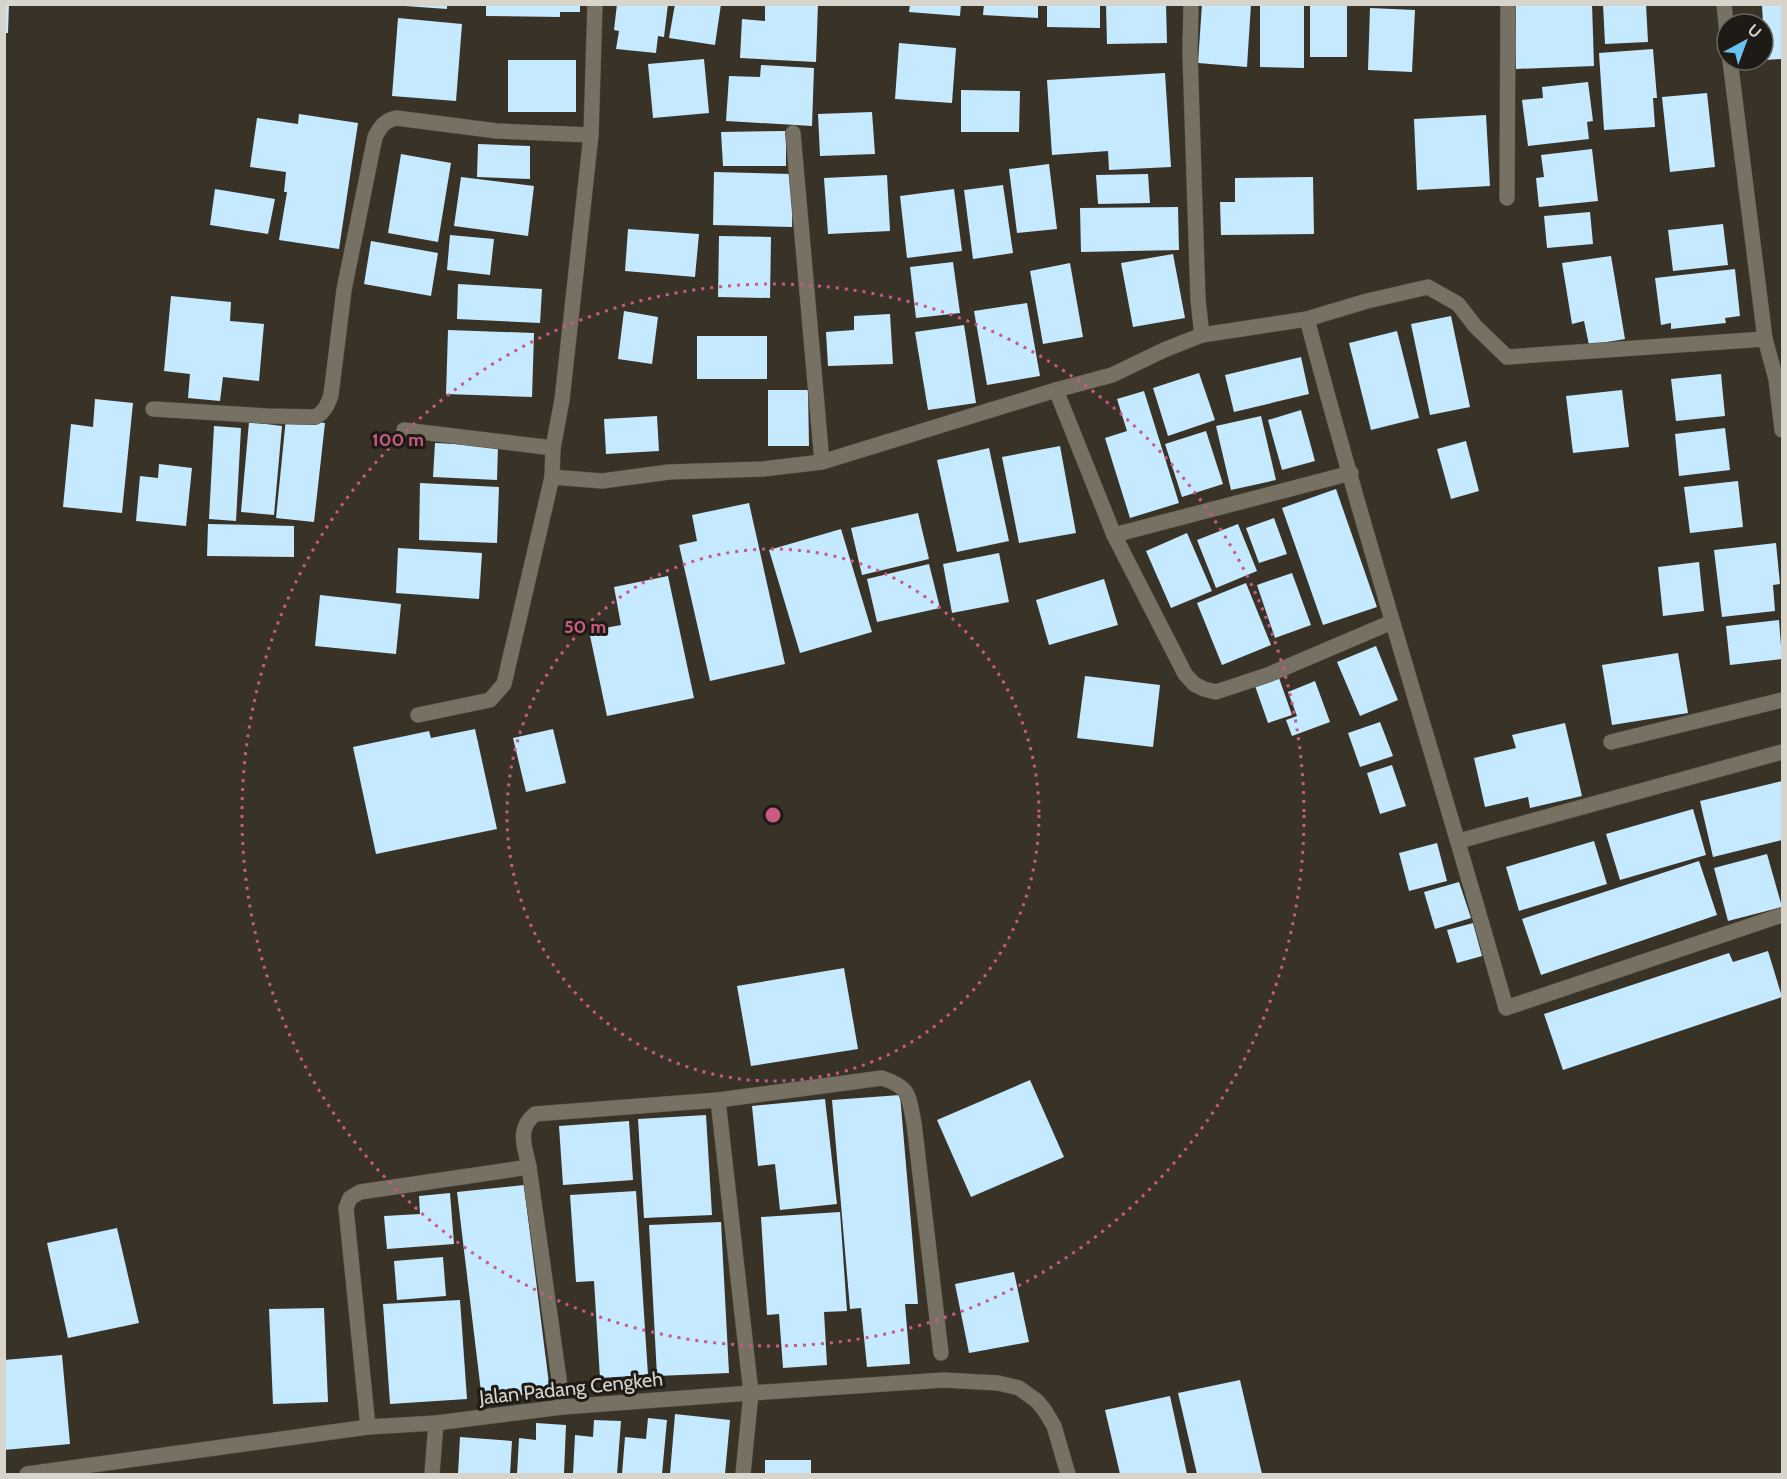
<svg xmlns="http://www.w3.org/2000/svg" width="1787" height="1479" viewBox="0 0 1787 1479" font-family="Cabin,sans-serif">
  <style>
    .building { fill: #c5e9fe }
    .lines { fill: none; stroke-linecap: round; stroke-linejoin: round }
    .lane-casing { stroke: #534f45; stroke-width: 16 }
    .street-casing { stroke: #534f45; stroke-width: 16 }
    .lane { stroke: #777163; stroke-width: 15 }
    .street { stroke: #777163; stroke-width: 15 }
    .ring { fill: none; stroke: #c95a83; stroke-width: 3; stroke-dasharray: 3 6 }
    .labels { text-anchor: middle; stroke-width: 6; stroke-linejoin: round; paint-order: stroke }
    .street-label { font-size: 20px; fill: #d7d4cc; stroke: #1e1b16 }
    .centre { fill: #c95a83; stroke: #1e1b16; stroke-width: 3 }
    .ring-label { font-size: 18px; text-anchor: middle; font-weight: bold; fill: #c95a83; stroke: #1e1b16; stroke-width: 6; stroke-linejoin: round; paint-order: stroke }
  </style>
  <rect width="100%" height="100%" fill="#393327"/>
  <g class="building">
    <polygon points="4,4 9,4 8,33 4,33"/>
    <polygon points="405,4 447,4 447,9 405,6"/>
    <polygon points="486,4 580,4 580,12 560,12 560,17 486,16"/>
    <polygon points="617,4 668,4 664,37 658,36 656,53 616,49 619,31 614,30"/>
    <polygon points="675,4 721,4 715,45 669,38"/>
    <polygon points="765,4 818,4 816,62 740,58 742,19 765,21"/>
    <polygon points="910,4 961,4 960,16 909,12"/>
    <polygon points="984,4 1038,4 1038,18 983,15"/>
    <polygon points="1047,4 1100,4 1100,28 1047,27"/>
    <polygon points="1106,4 1166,4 1167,43 1107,44"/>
    <polygon points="1202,4 1251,4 1247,67 1198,63"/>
    <polygon points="1260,4 1304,4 1304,68 1260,67"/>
    <rect x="1310" y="4" width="37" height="53"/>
    <polygon points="1513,4 1592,4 1594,66 1516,69"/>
    <polygon points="1603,4 1646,4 1648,42 1605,44"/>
    <polygon points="1762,5 1782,5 1782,59 1765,60"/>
    <polygon points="1370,8 1415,10 1412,72 1368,70"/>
    <polygon points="398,18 462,24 456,101 392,96"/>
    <polygon points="899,43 956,48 952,103 895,99"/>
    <polygon points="1653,49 1657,98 1653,98 1655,127 1604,130 1599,53"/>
    <polygon points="704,59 709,113 653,118 648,64"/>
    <rect x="508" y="60" width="68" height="52"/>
    <polygon points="761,65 814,68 812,126 726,121 729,76 760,77"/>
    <polygon points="1165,73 1171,167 1109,170 1108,151 1052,155 1047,80"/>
    <polygon points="1588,82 1593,121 1587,122 1589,139 1528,146 1522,100 1543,98 1542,87"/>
    <polygon points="961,90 1020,91 1019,132 961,132"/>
    <polygon points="1707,93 1715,167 1670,172 1662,97"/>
    <polygon points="872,112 875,154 820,156 818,114"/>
    <polygon points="299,114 358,123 339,249 279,240 287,192 284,192 286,172 250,167 257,118 298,124"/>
    <polygon points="1486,115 1490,186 1417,190 1414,119"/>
    <polygon points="786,131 786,166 723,166 721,132"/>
    <polygon points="478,144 530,146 530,179 477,177"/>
    <polygon points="1592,149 1598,201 1539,207 1536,178 1544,177 1541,155"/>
    <polygon points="401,154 451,163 438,242 388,233"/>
    <polygon points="1049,164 1057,229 1017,233 1009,169"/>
    <polygon points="714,172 793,174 792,227 713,225"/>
    <polygon points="1148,174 1150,203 1098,204 1096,175"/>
    <polygon points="887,175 890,231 828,234 824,178"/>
    <polygon points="461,177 534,186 528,236 454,226"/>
    <polygon points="1313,177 1314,234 1221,235 1220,202 1235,202 1235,178"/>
    <polygon points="1003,185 1013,253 973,259 964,190"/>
    <polygon points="215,189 275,199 268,234 210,225"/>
    <polygon points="954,189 962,251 907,258 900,196"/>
    <polygon points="1178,207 1179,250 1081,252 1080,208"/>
    <polygon points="1590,212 1593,244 1547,248 1544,216"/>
    <polygon points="1723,224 1728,265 1673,271 1668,230"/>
    <polygon points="628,229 699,234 695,277 625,271"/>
    <polygon points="450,235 494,239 490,275 447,270"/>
    <polygon points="719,236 771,237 770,298 718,297"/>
    <polygon points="371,241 438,253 431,296 364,284"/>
    <polygon points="1173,254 1185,318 1133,327 1121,263"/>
    <polygon points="1611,256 1625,339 1589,345 1584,321 1572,324 1562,263"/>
    <polygon points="953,262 960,313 916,318 910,267"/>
    <polygon points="1070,263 1083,337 1043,344 1030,271"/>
    <polygon points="1735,269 1740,316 1725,318 1726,323 1671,329 1671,323 1661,325 1655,278"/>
    <polygon points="458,284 542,289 540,323 457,319"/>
    <polygon points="171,296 231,302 230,321 264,324 259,381 223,377 220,401 188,398 190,374 164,371"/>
    <polygon points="1027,303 1040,376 987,385 974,311"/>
    <polygon points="624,311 658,317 652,364 618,359"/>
    <polygon points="890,314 893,364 828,366 826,332 854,330 854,316"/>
    <polygon points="1451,316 1470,407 1430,415 1411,324"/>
    <polygon points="964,325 976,403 928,410 915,332"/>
    <polygon points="448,330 534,333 532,397 446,394"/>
    <polygon points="1397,331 1419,418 1371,430 1349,343"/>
    <rect x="697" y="336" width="70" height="43"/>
    <polygon points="1301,357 1309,394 1234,412 1225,375"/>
    <polygon points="1199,373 1215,420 1168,436 1153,388"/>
    <polygon points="1721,374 1725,416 1676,421 1671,379"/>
    <polygon points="768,390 808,390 809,446 768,446"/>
    <polygon points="1622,390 1629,447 1573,453 1566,396"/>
    <polygon points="1144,391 1179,503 1130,518 1105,438 1127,431 1117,399"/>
    <polygon points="95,399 133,403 122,513 63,507 71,424 93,427"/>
    <polygon points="1301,410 1315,461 1282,470 1268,420"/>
    <polygon points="657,416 659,451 606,454 604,419"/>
    <polygon points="1261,416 1276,480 1231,490 1216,426"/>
    <polygon points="286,418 325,423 314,522 276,518"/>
    <polygon points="249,422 282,426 274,515 241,512"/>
    <polygon points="214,426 241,428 236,521 209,519"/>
    <polygon points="1725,428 1730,470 1679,476 1675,434"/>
    <polygon points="1206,431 1223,484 1182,497 1165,444"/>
    <polygon points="1466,441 1479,491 1451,499 1437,449"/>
    <polygon points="435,443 498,446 497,480 433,477"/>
    <polygon points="1060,446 1076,533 1019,543 1002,457"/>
    <polygon points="989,448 1009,541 957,552 937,460"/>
    <polygon points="159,464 192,468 186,526 136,521 140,476 158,478"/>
    <polygon points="1738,481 1743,527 1690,533 1684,487"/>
    <polygon points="420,483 499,487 497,543 419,540"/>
    <polygon points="1336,489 1377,607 1323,625 1282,508"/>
    <polygon points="749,503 785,664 710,681 679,545 697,541 692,515"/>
    <polygon points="918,513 929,559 862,575 851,528"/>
    <polygon points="1274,518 1287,554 1259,563 1246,528"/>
    <polygon points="208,524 294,526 294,557 207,556"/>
    <polygon points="1238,524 1257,571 1216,588 1197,540"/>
    <polygon points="841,529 872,632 800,653 769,550"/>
    <polygon points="1187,533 1212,591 1171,608 1146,551"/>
    <polygon points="1776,543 1780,584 1773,585 1775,611 1722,617 1714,550"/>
    <polygon points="398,548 482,553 479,599 396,593"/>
    <polygon points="999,553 1009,602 952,613 943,564"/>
    <polygon points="1699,562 1704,611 1663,616 1658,567"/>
    <polygon points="929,564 940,608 877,622 867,579"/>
    <polygon points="1292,573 1311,625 1275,638 1257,585"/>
    <polygon points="668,576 694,698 607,716 589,631 621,625 614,587"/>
    <polygon points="1104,579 1118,625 1049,645 1036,600"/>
    <polygon points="1246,583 1271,645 1222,665 1197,603"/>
    <polygon points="320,595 401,604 396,654 315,646"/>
    <polygon points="1779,620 1782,659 1730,665 1726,626"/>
    <polygon points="1376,646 1398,700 1360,716 1337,662"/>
    <polygon points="1678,653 1688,713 1612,725 1602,665"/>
    <polygon points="1278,675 1292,715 1268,723 1254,683"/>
    <polygon points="1085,676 1160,685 1153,747 1077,738"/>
    <polygon points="1315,681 1330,722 1292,736 1286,720 1297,716 1288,692"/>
    <polygon points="1380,722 1393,756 1360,767 1348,733"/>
    <polygon points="1565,723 1582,796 1530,808 1528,797 1485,807 1474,758 1516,748 1512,735"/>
    <polygon points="475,729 497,829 376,854 353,747 429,731 431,738"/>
    <polygon points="553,729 566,783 526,792 513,738"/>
    <polygon points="1392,765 1406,806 1380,814 1367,773"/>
    <polygon points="1782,781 1782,840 1713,857 1700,801"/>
    <polygon points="1693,809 1706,855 1620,880 1606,834"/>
    <polygon points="1594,841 1607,884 1519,911 1506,867"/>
    <polygon points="1437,843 1447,881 1409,891 1399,853"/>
    <polygon points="1767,854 1782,907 1728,921 1714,868"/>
    <polygon points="1699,861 1717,915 1541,975 1522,919"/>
    <polygon points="1459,882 1471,918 1435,929 1424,892"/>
    <polygon points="1473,923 1482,956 1457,963 1447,930"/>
    <polygon points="1768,951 1782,997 1563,1070 1544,1014 1729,953 1733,962"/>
    <polygon points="844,968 858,1049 751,1066 737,986"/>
    <polygon points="1030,1080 1064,1157 971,1197 937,1120"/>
    <polygon points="900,1095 918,1304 905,1304 910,1364 867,1367 861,1308 850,1309 832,1100"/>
    <polygon points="825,1099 837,1204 780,1210 775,1164 758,1166 752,1106"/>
    <polygon points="706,1115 712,1215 644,1218 638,1119"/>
    <polygon points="629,1121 633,1180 563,1185 559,1126"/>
    <polygon points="524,1185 550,1392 482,1400 457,1192"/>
    <polygon points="636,1191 648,1375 600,1378 594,1281 576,1282 570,1195"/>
    <polygon points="450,1193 454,1244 387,1249 384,1216 420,1214 419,1196"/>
    <polygon points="840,1212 847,1311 824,1312 827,1365 783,1368 779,1314 767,1315 761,1217"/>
    <polygon points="721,1222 729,1373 657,1376 649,1225"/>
    <polygon points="117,1228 139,1323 68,1338 47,1243"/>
    <polygon points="443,1257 446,1296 397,1300 394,1261"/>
    <polygon points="1014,1272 1029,1342 969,1353 955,1284"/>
    <polygon points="460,1300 467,1399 390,1404 383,1304"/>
    <polygon points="324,1308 328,1402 273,1404 269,1309"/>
    <polygon points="62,1355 70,1444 4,1450 4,1360"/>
    <polygon points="1240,1380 1262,1474 1197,1474 1178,1393"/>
    <polygon points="1170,1396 1187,1474 1120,1474 1105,1410"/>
    <polygon points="675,1414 730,1420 725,1474 670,1474"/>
    <polygon points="648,1418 667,1420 662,1474 622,1474 625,1437 646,1439"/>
    <polygon points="594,1420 621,1421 617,1474 573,1474 575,1435 593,1437"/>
    <polygon points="536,1423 566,1425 564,1474 517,1474 519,1438 536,1440"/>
    <polygon points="460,1437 512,1441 510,1474 458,1474"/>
    <rect x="765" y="1460" width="46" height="14"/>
  </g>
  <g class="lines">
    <defs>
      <g id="lane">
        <polyline points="1307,319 1367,301 1428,287 1458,304 1475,326 1507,357"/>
        <polyline points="404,430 553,448"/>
      </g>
      <g id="street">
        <polyline points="595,4 591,135 562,400 553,448 552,477 602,481 669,472 763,469 822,462 1056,390 1112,375 1164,350 1202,335 1198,300 1190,53 1191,4"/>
        <polyline points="1724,4 1727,33"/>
        <polyline points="1730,60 1765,339 1776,379 1782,430"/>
        <polyline points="793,133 822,462"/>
        <polyline points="1507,198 1508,4"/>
        <path d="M 1202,335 L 1307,319 C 1368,550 1441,778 1506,1008 L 1782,915"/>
        <polyline points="1507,357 1765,339"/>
        <polyline points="1056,390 1114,535 1185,674 1194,684 1204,689 1216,692 1270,674 1392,622"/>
        <path d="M 153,409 L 267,416 L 315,417 C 324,413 328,405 331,395 L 344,290 L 375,137 C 380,127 384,121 396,118 L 497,131 L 591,135"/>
        <polyline points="1114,535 1351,473"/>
        <polyline points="418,715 490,700 504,684 552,477"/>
        <polyline points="1611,742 1782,700"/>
        <polyline points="1459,841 1782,752"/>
        <polyline points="718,1100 751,1393 743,1474"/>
        <path d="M 563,1407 L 529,1167 C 525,1146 516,1130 535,1114 L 718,1100 L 882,1078 C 911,1088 908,1095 914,1123 L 941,1353"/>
        <polyline points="368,1427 346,1208 350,1198 360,1192 529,1167"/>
        <polyline points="27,1474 368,1427 436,1423 563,1407 751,1393 944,1380 998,1383 1019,1388 1037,1401 1045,1411 1054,1426 1068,1474"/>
        <polyline points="432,1474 436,1423"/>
      </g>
    </defs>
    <use href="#lane" class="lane-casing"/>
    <use href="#street" class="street-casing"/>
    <use href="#lane" class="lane"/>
    <use href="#street" class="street"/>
  </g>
  <g class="ring">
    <circle cx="773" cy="815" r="266"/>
    <circle cx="773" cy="815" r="531"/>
  </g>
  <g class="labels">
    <g class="street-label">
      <text transform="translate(571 1388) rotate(-6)" y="7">Jalan Padang Cengkeh</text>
    </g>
  </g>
  <circle cx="773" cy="815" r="9" class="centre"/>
  <g class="ring-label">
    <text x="398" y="446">100 m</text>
    <text x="585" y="633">50 m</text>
  </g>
  <rect width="1787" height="1479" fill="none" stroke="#d7d4cc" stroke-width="12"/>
  <g transform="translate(1745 42) rotate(41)"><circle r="28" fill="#1e1b16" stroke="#68655f" stroke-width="1.5"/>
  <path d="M0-4.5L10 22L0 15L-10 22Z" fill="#6cc3f2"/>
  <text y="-9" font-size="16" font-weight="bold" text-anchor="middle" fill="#d7d4cc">U</text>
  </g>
</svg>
